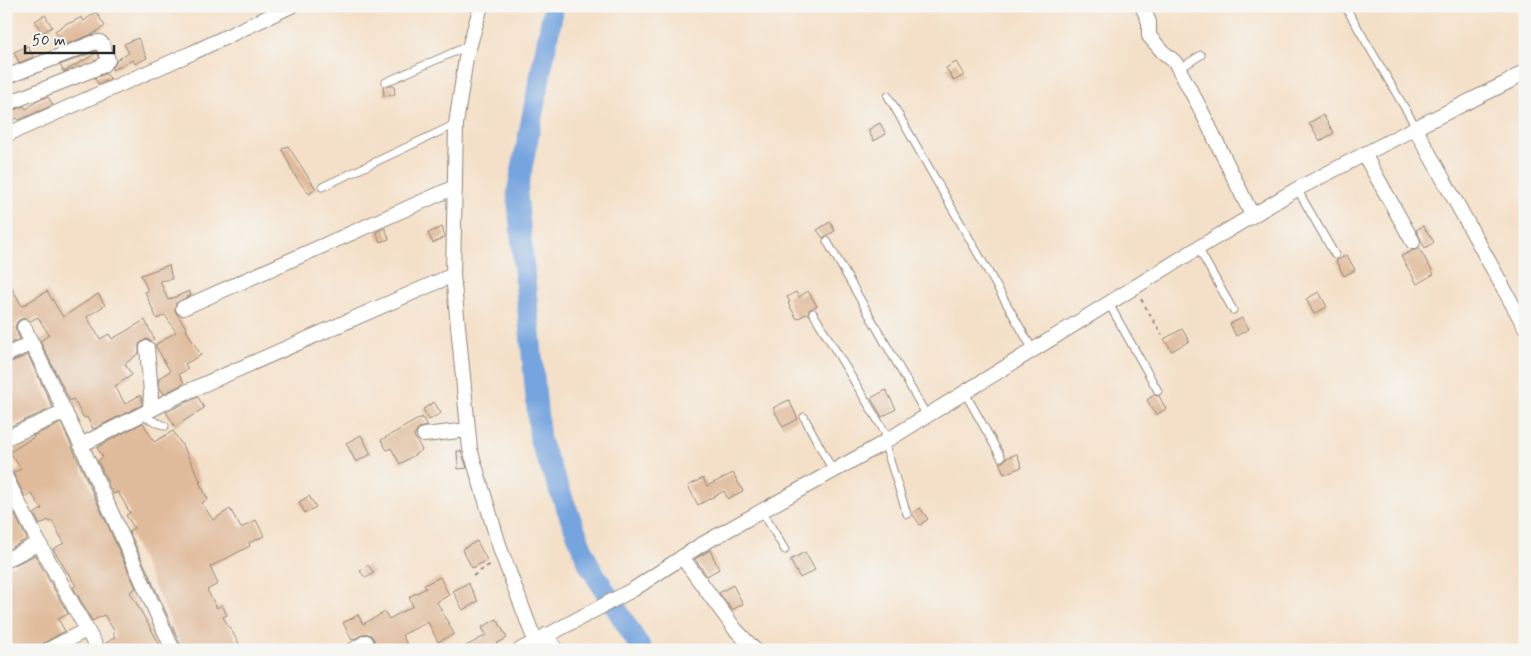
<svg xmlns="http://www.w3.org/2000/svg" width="1531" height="656" viewBox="0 0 1531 656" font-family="Mynerve,sans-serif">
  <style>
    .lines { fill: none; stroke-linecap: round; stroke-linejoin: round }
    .river { stroke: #76a4df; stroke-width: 21 }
    .building { fill: #e0bb9b }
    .lane-casing { stroke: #90867a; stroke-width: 9 }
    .street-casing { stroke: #90867a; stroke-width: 16 }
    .path { stroke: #90867a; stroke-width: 2; stroke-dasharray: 4 4; stroke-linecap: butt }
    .lane { stroke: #fff; stroke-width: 7 }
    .street { stroke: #fff; stroke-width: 14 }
  </style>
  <rect width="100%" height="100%" fill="#f6f6f2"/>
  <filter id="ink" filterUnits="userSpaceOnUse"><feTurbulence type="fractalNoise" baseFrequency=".02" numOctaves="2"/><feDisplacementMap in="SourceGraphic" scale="10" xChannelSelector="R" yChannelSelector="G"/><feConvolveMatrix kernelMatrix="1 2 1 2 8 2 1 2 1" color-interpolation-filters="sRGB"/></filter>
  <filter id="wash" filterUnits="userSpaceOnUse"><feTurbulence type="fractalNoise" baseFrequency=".0096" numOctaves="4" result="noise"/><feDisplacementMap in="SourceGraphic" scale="20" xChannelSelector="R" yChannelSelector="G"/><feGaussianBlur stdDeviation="1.12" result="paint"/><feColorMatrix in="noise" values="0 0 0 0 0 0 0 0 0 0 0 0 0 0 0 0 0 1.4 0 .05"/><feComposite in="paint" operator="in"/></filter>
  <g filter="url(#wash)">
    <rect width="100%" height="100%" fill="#f4e0c8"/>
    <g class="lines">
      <polyline class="river" points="554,6 517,193 540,441 589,565 642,650"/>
    </g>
    <g id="blocks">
      <g class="building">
        <polygon points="96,12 105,26 93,34 64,45 55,31 69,22 70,23 82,17 84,21"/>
        <polygon points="45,15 52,27 42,33 35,21"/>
        <polygon points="138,38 147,58 135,64 133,60 112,70 117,60 129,53 124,44"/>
        <polygon points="28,46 33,57 19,63 14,52"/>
        <polygon points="96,51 96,53 64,72 60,65"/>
        <polygon points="956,62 964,75 954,81 946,68"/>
        <polygon points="106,74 111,79 99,84 94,78"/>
        <polygon points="394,85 395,95 384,96 383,86 386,87"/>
        <polygon points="48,97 53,105 19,120 17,118 6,125 6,113 24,106 26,109 39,100"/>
        <polygon points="1323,115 1334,133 1320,141 1309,123"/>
        <polygon points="880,123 886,134 874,141 868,130"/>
        <polygon points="288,146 316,189 309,194 295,176 282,149"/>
        <polygon points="830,222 835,231 823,238 817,230"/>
        <polygon points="1423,226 1434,242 1425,248 1416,230"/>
        <polygon points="442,227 445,237 433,243 428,233"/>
        <polygon points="385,228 389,239 380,242 376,232"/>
        <polygon points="1419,248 1434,274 1417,284 1401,256"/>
        <polygon points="1347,255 1355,270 1344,276 1336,261"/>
        <polygon points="169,265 172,279 160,281 168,300 189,291 191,295 176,303 175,311 187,329 186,330 201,355 185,364 188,369 179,374 184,383 164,394 159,387 159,378 170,371 155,345 176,332 165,315 157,319 145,292 148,291 141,275"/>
        <polygon points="6,278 22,306 47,291 63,317 98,294 105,305 87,317 100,339 109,334 112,339 145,320 154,339 152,341 146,339 139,344 139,353 125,364 132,375 115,386 125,404 140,395 142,399 142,405 93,429 87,417 84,418 73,399 70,401 40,341 49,335 38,317 30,321 25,318 21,319 17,322 15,327 20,339 6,345"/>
        <polygon points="808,291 817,306 810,309 808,313 797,319 788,303 790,302 787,297 796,292 799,297"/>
        <polygon points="1319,292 1327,307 1314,314 1306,299"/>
        <polygon points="1242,318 1249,329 1236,336 1230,324"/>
        <polygon points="1182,329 1189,341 1172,351 1164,339"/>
        <polygon points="28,355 53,408 6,428 6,379 12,376 6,364"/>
        <polygon points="886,390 896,409 882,417 871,398"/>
        <polygon points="1154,395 1159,396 1166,409 1156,415 1147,400"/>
        <polygon points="198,397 204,408 175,427 166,412"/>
        <polygon points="789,400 798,419 783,427 773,408"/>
        <polygon points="434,402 441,413 429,420 423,409"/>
        <polygon points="422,417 427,426 419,428 414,436 422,450 400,464 391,448 387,450 381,440"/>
        <polygon points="61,423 136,588 130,592 163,650 107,650 105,644 115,637 113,633 115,632 104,615 92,621 73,587 76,586 53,549 64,543 52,521 50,522 48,520 40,525 34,514 42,509 31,493 25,497 13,473 21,469 10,452 34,437 33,436"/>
        <polygon points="143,423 154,442 173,431 184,448 201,482 199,482 208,499 202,503 213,520 230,509 241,528 256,520 264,536 249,543 250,546 210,567 218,584 207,590 217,608 222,605 227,615 223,617 243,650 184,650 179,641 129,531 134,528 126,515 130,513 118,492 113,494 98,461 103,457 97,448 101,445"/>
        <polygon points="361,435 371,454 356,462 346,443"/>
        <polygon points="457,451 461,451 467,468 458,469"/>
        <polygon points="1017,454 1022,467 1004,474 999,462 1003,462 1006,458"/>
        <polygon points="733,473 743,491 728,499 724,491 698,505 688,486 703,478 707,486"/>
        <polygon points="309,496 316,507 305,513 299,502"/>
        <polygon points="6,498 27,539 7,550 6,549"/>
        <polygon points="920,508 928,519 920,525 912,513"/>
        <polygon points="477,541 487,560 472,568 462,549"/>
        <polygon points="710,550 719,569 707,576 695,559"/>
        <polygon points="805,552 815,570 800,578 790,560"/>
        <polygon points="35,555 68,614 58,619 65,631 44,643 39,650 6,650 6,646 10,643 6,636 6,569"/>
        <polygon points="368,565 374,573 366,578 360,571"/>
        <polygon points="440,577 449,595 437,602 454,634 438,642 428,622 402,635 410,650 370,650 373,647 375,641 371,635 366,633 352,640 343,623 358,615 363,624 385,612 389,619 413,606 409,597 426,588 424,585"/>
        <polygon points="468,583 478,601 463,610 453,591"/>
        <polygon points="733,585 743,604 732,610 719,593"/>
        <polygon points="497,619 507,638 485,650 459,650 486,635 482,627"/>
      </g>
    </g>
  </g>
  <g filter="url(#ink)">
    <use href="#blocks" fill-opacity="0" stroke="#90867a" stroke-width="1"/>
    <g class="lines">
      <defs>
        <g id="lane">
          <polyline points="1345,6 1416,127"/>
          <polyline points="1524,6 1525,8"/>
          <polyline points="1179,69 1201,55"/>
          <polyline points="386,82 470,45"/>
          <polyline points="888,96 1033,350"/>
          <polyline points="322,187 456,124"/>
          <polyline points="1297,189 1335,255"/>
          <polyline points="827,241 927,416"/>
          <polyline points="1198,248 1233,310"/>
          <polyline points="1109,304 1158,391"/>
          <polyline points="813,313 889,439"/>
          <polyline points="965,393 1001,457"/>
          <polyline points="140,415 165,426"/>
          <polyline points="804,417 833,471"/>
          <polyline points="884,442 907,514"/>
          <polyline points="762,511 785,550"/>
        </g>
        <g id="street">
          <polyline points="481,6 466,58 456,124 453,275 470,449 501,551 535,641"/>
          <polyline points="1142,6 1149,22 1149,36 1162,51 1175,62 1199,106 1252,215"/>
          <polyline points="6,77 93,43 100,42 103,45 108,60 102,66 6,104"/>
          <polyline points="1415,128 1525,327"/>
          <polyline points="6,135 194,52 291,6"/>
          <polyline points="1364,154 1413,242"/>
          <polyline points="183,308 455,187"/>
          <polyline points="24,327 81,445 173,650"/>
          <polyline points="147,348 151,392 150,410"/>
          <polyline points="6,355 32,343"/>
          <polyline points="424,435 468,430"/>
          <polyline points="6,438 65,412"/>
          <polyline points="81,445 184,393 453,275"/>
          <polyline points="6,478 39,543 98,650"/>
          <polyline points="682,557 735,629 755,650"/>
          <polyline points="6,560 39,543"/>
          <polyline points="546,635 556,650"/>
          <polyline points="48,650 86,630"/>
          <polyline points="353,650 366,642"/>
          <polyline points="520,650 634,589 699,546 878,446 1198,248 1297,189 1415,128 1508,82 1525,71"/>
        </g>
      </defs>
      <use href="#lane" class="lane-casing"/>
      <use href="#street" class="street-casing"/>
      <g class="path">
        <polyline points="1141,299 1162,335"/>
        <polyline points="473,576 492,563"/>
      </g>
      <use href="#lane" class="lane"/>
      <use href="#street" class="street"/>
    </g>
  </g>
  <rect width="1531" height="656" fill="none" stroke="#f6f6f2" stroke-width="25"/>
  <path d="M25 45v8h89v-8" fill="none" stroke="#2b2b2b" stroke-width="2.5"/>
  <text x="32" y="45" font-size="15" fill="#2b2b2b" stroke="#f6f6f2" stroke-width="4" paint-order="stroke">50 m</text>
</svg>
